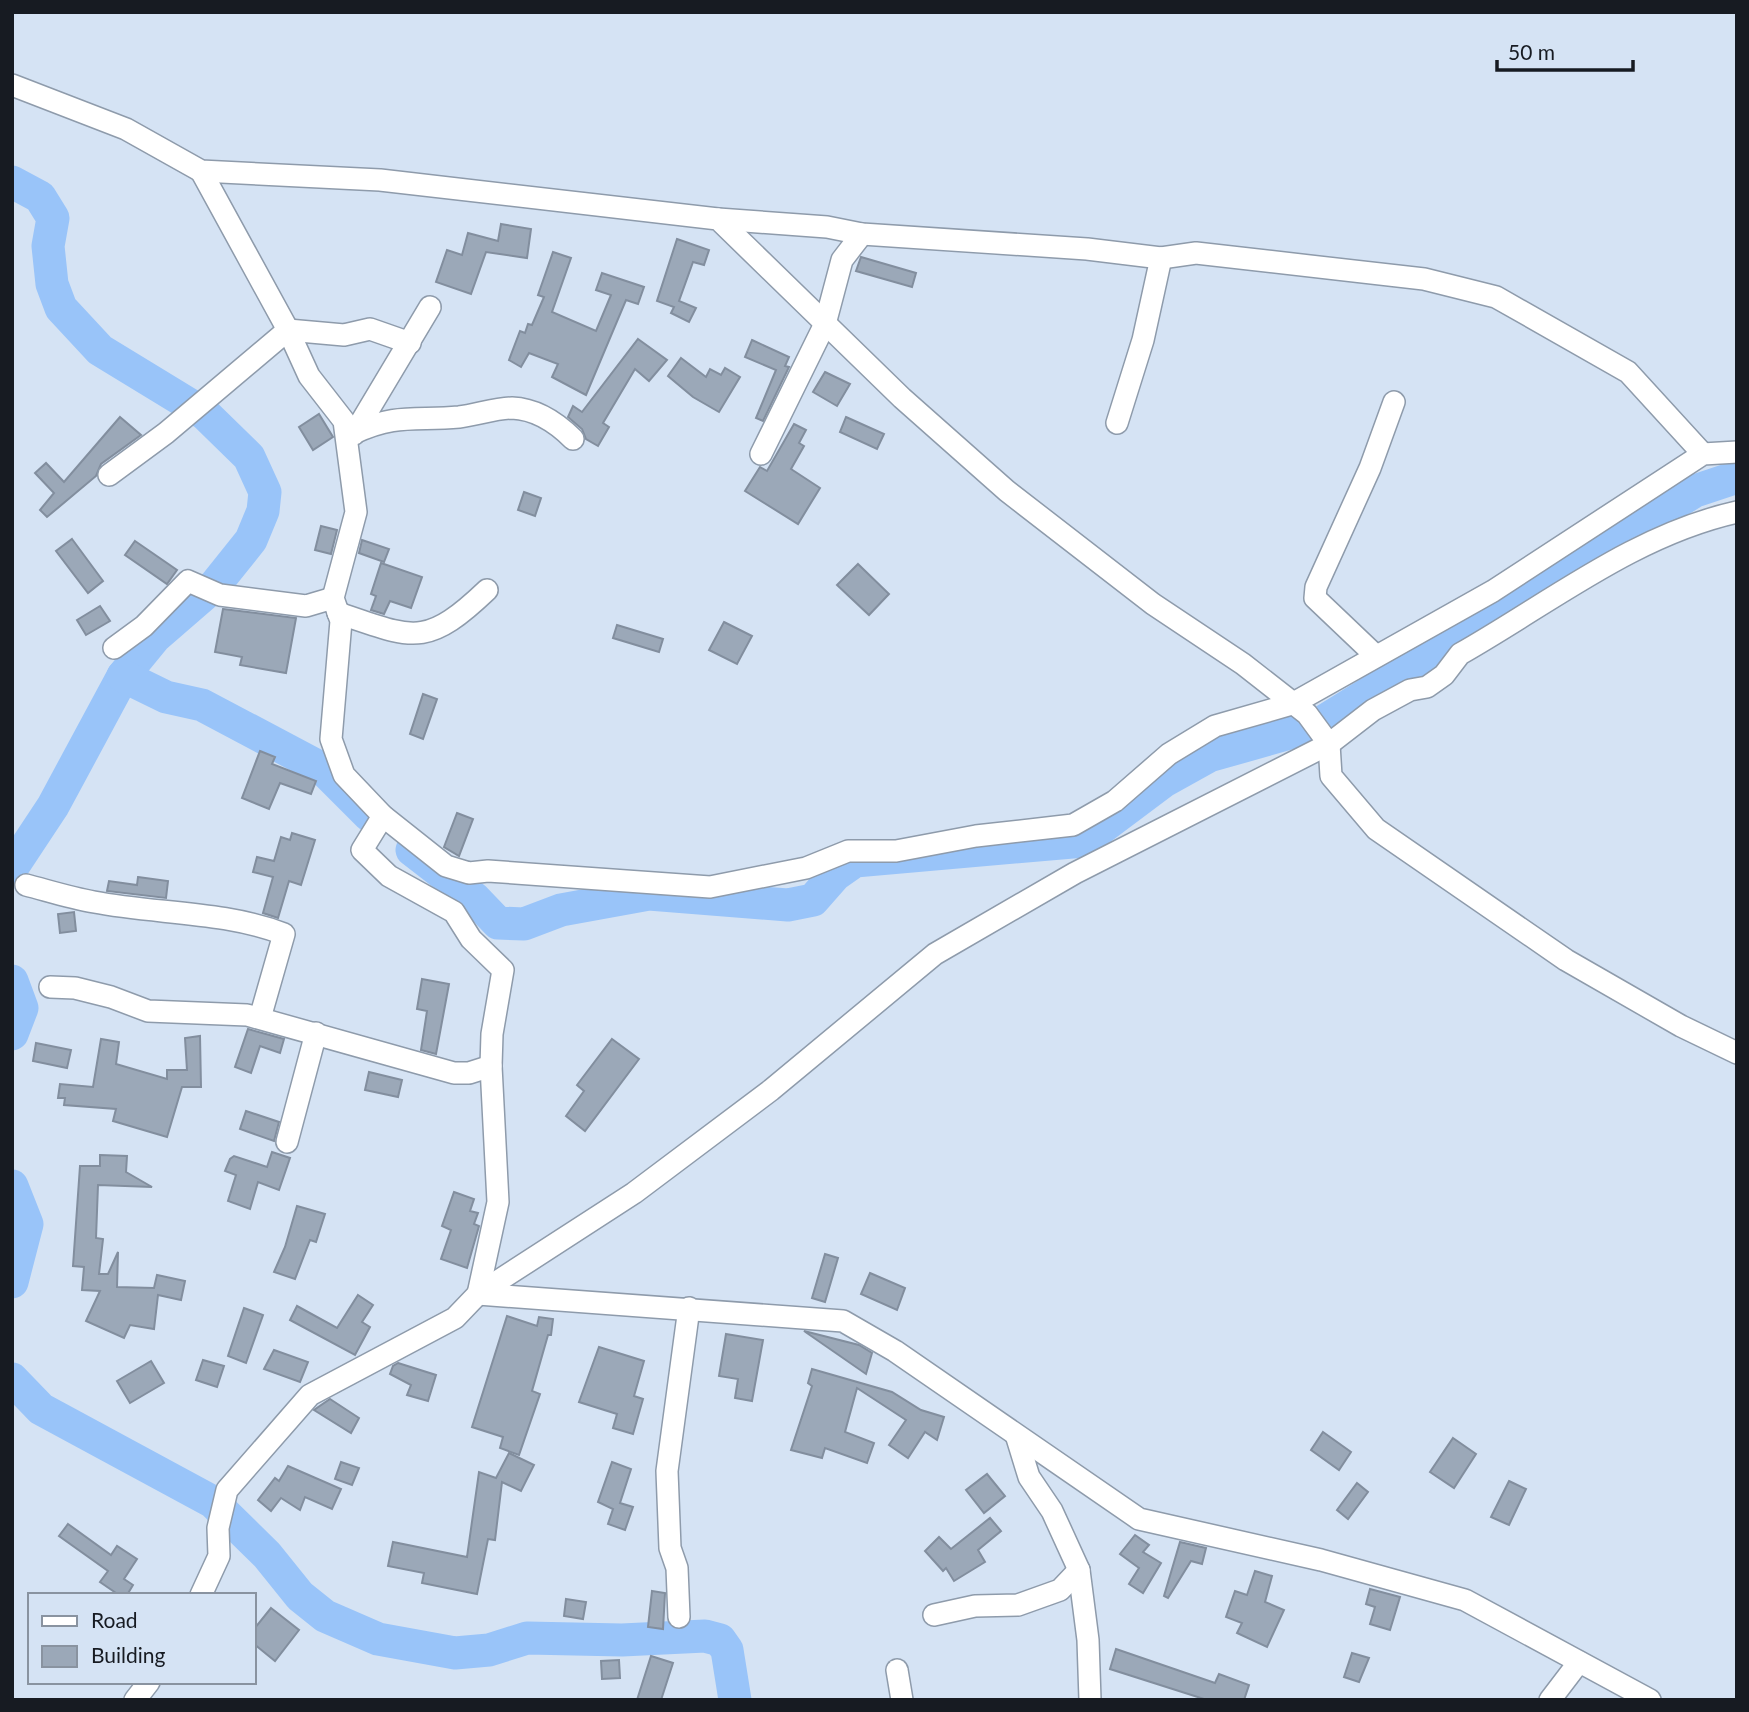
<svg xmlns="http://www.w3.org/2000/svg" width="1749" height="1712" viewBox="0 0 1749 1712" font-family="Lato,sans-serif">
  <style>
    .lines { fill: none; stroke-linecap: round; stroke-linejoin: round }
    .river { stroke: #99c4f9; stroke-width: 33 }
    .building { fill: #9ba8b8; stroke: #828e9e; stroke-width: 2 }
    .minor-casing { stroke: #8e9bab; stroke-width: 24 }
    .minor { stroke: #fff; stroke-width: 21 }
  </style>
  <rect width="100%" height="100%" fill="#d5e3f4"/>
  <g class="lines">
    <g class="river">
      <polyline points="12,182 40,197 53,218 48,246 52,284 61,308 100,350 205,414 249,457 265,492 263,511 251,540 215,585 155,637 123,676 53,806 12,868"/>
      <polyline points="123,676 166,697 202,705 323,769 369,815"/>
      <polyline points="1324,721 1695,491 1737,477"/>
      <polyline points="412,850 474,898 498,923 524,924 561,910 649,894 788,905 813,900 835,875 855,861 1084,841 1164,781 1209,756 1311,727"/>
      <polyline points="12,981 22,1008 12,1034"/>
      <polyline points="12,1186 27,1224 12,1282"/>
      <polyline points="12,1379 41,1409 213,1502 267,1555 300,1596 325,1616 378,1639 455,1653 489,1650 527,1638 622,1640 705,1636 720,1640 727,1650 735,1700"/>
    </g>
  </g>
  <g class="building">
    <polygon points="501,224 531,229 527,258 486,252 471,294 436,282 447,250 462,255 468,233 498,241"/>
    <polygon points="677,239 709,250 704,265 693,262 679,301 696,308 689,322 671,313 674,307 657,301"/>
    <polygon points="553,252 571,258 552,312 596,331 611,295 596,290 602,273 644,287 638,304 626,300 586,395 552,377 558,364 529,353 521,367 509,360 520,331 525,333 528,324 532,325 544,297 538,295"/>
    <polygon points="861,257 916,273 912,287 856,271"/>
    <polygon points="638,339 667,360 649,381 635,369 603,423 609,427 598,446 586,439 582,429 568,417 573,406 582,412"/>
    <polygon points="752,340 789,357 785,366 789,367 763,421 756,418 776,370 745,357"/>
    <polygon points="681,358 706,377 710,369 721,375 725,368 740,377 719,412 693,397 668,376"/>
    <polygon points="825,372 850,384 837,406 813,392"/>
    <polygon points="319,414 333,437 313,450 299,427"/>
    <polygon points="120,417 141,435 101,464 96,476 47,517 40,510 54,493 35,473 46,463 64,482"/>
    <polygon points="846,417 884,434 877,449 840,432"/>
    <polygon points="794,424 806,430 799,443 804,446 791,469 820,488 798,524 745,491 760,467 767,471"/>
    <polygon points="524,492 541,498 535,516 518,510"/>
    <polygon points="321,526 337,530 331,554 315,550"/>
    <polygon points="72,539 103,581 88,593 56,551"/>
    <polygon points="362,540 389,549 384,562 359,553"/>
    <polygon points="135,541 177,570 167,584 125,555"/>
    <polygon points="381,563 422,577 411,608 390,601 384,614 371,610 376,596 371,594"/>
    <polygon points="858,564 889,594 869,615 837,585"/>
    <polygon points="100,606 110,621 86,635 77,620"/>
    <polygon points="223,609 296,618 286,673 240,665 242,657 215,652"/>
    <polygon points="724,622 752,636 737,664 709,650"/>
    <polygon points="617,625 663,639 659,652 613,638"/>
    <polygon points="423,694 437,699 423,739 410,734"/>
    <polygon points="260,751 275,757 272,764 316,781 311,794 280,783 269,809 242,798"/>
    <polygon points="457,813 473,819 459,856 444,847"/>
    <polygon points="292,833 315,840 301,885 289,881 278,918 263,913 273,877 253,872 257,857 274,861 281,837 290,840"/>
    <polygon points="138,877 168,881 166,898 107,891 109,881 137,885"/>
    <polygon points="74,912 76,931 60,933 58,914"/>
    <polygon points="422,979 449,984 436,1054 421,1050 427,1011 417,1009"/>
    <polygon points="248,1029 284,1039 280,1053 260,1046 251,1073 235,1067"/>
    <polygon points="200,1036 201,1087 182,1087 167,1137 113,1121 116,1109 64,1105 65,1098 58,1098 60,1084 93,1087 101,1039 119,1042 116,1064 167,1079 167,1070 187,1070 185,1038"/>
    <polygon points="612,1039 639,1059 585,1131 566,1116 584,1091 577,1085"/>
    <polygon points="36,1043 71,1050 67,1068 33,1061"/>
    <polygon points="369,1072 402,1080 398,1097 365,1090"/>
    <polygon points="246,1111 279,1122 274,1141 240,1129"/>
    <polygon points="272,1152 290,1158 279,1190 258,1182 250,1209 228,1201 236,1175 225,1171 230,1159 234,1156 267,1167"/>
    <polygon points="100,1155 127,1156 126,1172 152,1187 98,1185 96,1238 103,1239 99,1274 108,1274 118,1252 117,1287 154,1288 157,1275 185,1281 181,1300 158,1295 154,1329 130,1325 124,1338 86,1321 100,1291 82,1290 84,1267 73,1266 80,1166 100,1166"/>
    <polygon points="454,1192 474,1199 470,1211 478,1213 474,1224 479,1226 467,1268 441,1259 451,1230 442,1226"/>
    <polygon points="297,1206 325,1214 316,1242 310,1240 295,1279 274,1272 285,1247"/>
    <polygon points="825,1254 838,1258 825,1302 812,1298"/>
    <polygon points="870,1273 905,1288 897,1310 861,1294"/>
    <polygon points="358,1295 373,1305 362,1322 370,1327 355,1355 290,1320 297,1306 337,1328"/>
    <polygon points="244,1308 263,1315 246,1363 228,1356"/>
    <polygon points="507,1316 537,1326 539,1317 553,1319 551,1335 548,1335 532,1391 540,1394 519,1455 500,1448 503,1437 472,1427"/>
    <polygon points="804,1331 859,1345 872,1353 866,1374"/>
    <polygon points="726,1334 763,1340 752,1401 735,1398 738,1379 719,1376"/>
    <polygon points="599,1347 644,1361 634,1396 643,1399 633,1434 613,1428 617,1414 579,1402"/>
    <polygon points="274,1350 308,1362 300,1382 264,1369"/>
    <polygon points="203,1360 224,1366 217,1387 196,1380"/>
    <polygon points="151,1361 164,1383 130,1403 117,1381"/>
    <polygon points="398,1363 436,1375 428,1401 407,1395 411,1385 390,1374 393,1366"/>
    <polygon points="812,1369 892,1392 921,1410 944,1417 937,1440 925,1432 908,1458 889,1445 906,1420 857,1388 845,1432 874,1443 867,1463 825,1448 822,1458 791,1450 812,1386 808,1383"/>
    <polygon points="330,1399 359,1418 351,1433 314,1410"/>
    <polygon points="1323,1432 1351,1452 1339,1470 1311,1450"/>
    <polygon points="1453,1438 1476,1454 1454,1488 1430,1472"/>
    <polygon points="509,1453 534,1465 521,1491 502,1482 495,1540 488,1539 477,1594 422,1583 424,1573 388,1566 393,1542 467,1557 479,1472 496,1478"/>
    <polygon points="341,1462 359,1468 352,1485 335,1479"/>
    <polygon points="612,1462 631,1469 620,1503 633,1507 625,1530 608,1524 613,1509 598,1502"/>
    <polygon points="288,1466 341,1489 332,1509 305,1497 300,1510 281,1498 271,1511 258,1500 275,1478 279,1481"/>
    <polygon points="987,1474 1005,1496 984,1513 966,1490"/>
    <polygon points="1509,1481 1526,1489 1509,1525 1491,1517"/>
    <polygon points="1357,1483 1368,1492 1348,1519 1337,1510"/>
    <polygon points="990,1518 1001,1531 978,1550 985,1562 954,1581 946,1568 943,1571 925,1551 939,1537 951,1549"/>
    <polygon points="68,1524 111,1555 117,1546 137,1559 124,1579 133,1585 127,1595 119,1595 100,1582 108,1571 59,1536"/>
    <polygon points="1135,1535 1149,1545 1143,1552 1161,1563 1143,1593 1129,1584 1139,1568 1120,1554"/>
    <polygon points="1180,1542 1206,1548 1202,1564 1191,1561 1168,1598 1164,1596"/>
    <polygon points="1255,1571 1272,1576 1265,1602 1284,1610 1267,1647 1237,1633 1242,1623 1226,1617 1235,1591 1247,1595"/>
    <polygon points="1370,1589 1400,1597 1390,1630 1370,1624 1375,1607 1366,1604"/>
    <polygon points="652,1591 665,1593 663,1629 648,1627"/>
    <polygon points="566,1599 586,1602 583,1619 564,1616"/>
    <polygon points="271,1608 299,1630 275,1661 254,1644 254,1629"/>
    <polygon points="1116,1649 1215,1683 1219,1674 1249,1685 1244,1700 1207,1700 1110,1669"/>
    <polygon points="1352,1653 1369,1658 1359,1682 1344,1677"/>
    <polygon points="651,1656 673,1663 661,1700 637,1700"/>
    <polygon points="619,1660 620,1678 602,1679 601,1661"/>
  </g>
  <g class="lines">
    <defs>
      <g id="minor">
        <polyline points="12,85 126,129 201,171 380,180 718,219 902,398 1007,491 1153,604 1243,664 1307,714 1329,744 1331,776 1376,829 1566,960 1681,1026 1737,1053"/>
        <polyline points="201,171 288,330 309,376 344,421 356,512 333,598 341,621 331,739 344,775 383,816 446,866 469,873 488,871 710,887 806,868 848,851 896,851 976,836 1073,825 1115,801 1169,754 1215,726 1292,704 1493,591 1703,454 1737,452"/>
        <polyline points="718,219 827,227 862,234 1087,249 1161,258 1196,253 1424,279 1496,297 1628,372 1703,454"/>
        <polyline points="1117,423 1143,340 1161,258"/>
        <path d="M 354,433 C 396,413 417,421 459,417 C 476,415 496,408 512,408 C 537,409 557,423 573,439"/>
        <polyline points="354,434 430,307"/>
        <polyline points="761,454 825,324 842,260 862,234"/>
        <polyline points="109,475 166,433 288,330 344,335 370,329 410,343"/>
        <path d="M 338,613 C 413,638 425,649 487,590"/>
        <polyline points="114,648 144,626 188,581 220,595 306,606 333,598"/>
        <polyline points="1376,656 1315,598 1316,587 1370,468 1394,402"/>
        <polyline points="383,816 362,850 389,876 454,912 471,939 503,970 492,1034 491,1066 498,1202 478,1294"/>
        <path d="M 26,885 C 49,891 71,898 94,902 C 156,914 224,911 284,934 L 260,1018"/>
        <polyline points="50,987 75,988 111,997 148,1011 247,1015 454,1073 469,1073 491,1066"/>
        <polyline points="287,1142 316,1033"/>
        <polyline points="478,1294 843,1321 895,1351 1139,1519 1321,1560 1465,1600 1650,1700"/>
        <polyline points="1017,1438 1029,1477 1052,1511 1079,1570 1088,1640 1090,1700"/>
        <path d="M 201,1595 L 219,1556 L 218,1528 L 227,1490 L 310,1395 L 455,1318 L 478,1294 L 634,1193 L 771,1090 L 935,954 L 1075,873 L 1329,744 L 1373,710 L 1410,690 L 1427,687 L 1444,675 L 1460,654 C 1550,603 1634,535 1737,512"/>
        <polyline points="934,1615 975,1606 1018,1605 1060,1590 1079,1570"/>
        <polyline points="679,1617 677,1568 670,1548 667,1471 689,1308"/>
        <polyline points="897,1670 902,1700"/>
        <polyline points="135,1700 149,1682"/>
        <polyline points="1550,1700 1579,1662"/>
      </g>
    </defs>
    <use href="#minor" class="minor-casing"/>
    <use href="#minor" class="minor"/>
  </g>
  <rect width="1749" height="1712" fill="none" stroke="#171b22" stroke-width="28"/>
  <rect x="28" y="1593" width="228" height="91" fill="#d5e3f4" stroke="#8993a0" stroke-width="2"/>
  <rect x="42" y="1616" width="35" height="10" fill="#ffffff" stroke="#8993a0" stroke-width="2"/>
  <text x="91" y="1628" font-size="21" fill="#171b22">Road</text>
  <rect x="42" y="1646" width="35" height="21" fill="#9ba8b8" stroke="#8993a0" stroke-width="2"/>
  <text x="91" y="1663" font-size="21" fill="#171b22">Building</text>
  <path d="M1497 60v10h136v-10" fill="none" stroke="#171b22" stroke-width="3.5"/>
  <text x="1508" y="60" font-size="21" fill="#171b22" stroke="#d5e3f4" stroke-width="5" paint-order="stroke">50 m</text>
</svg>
